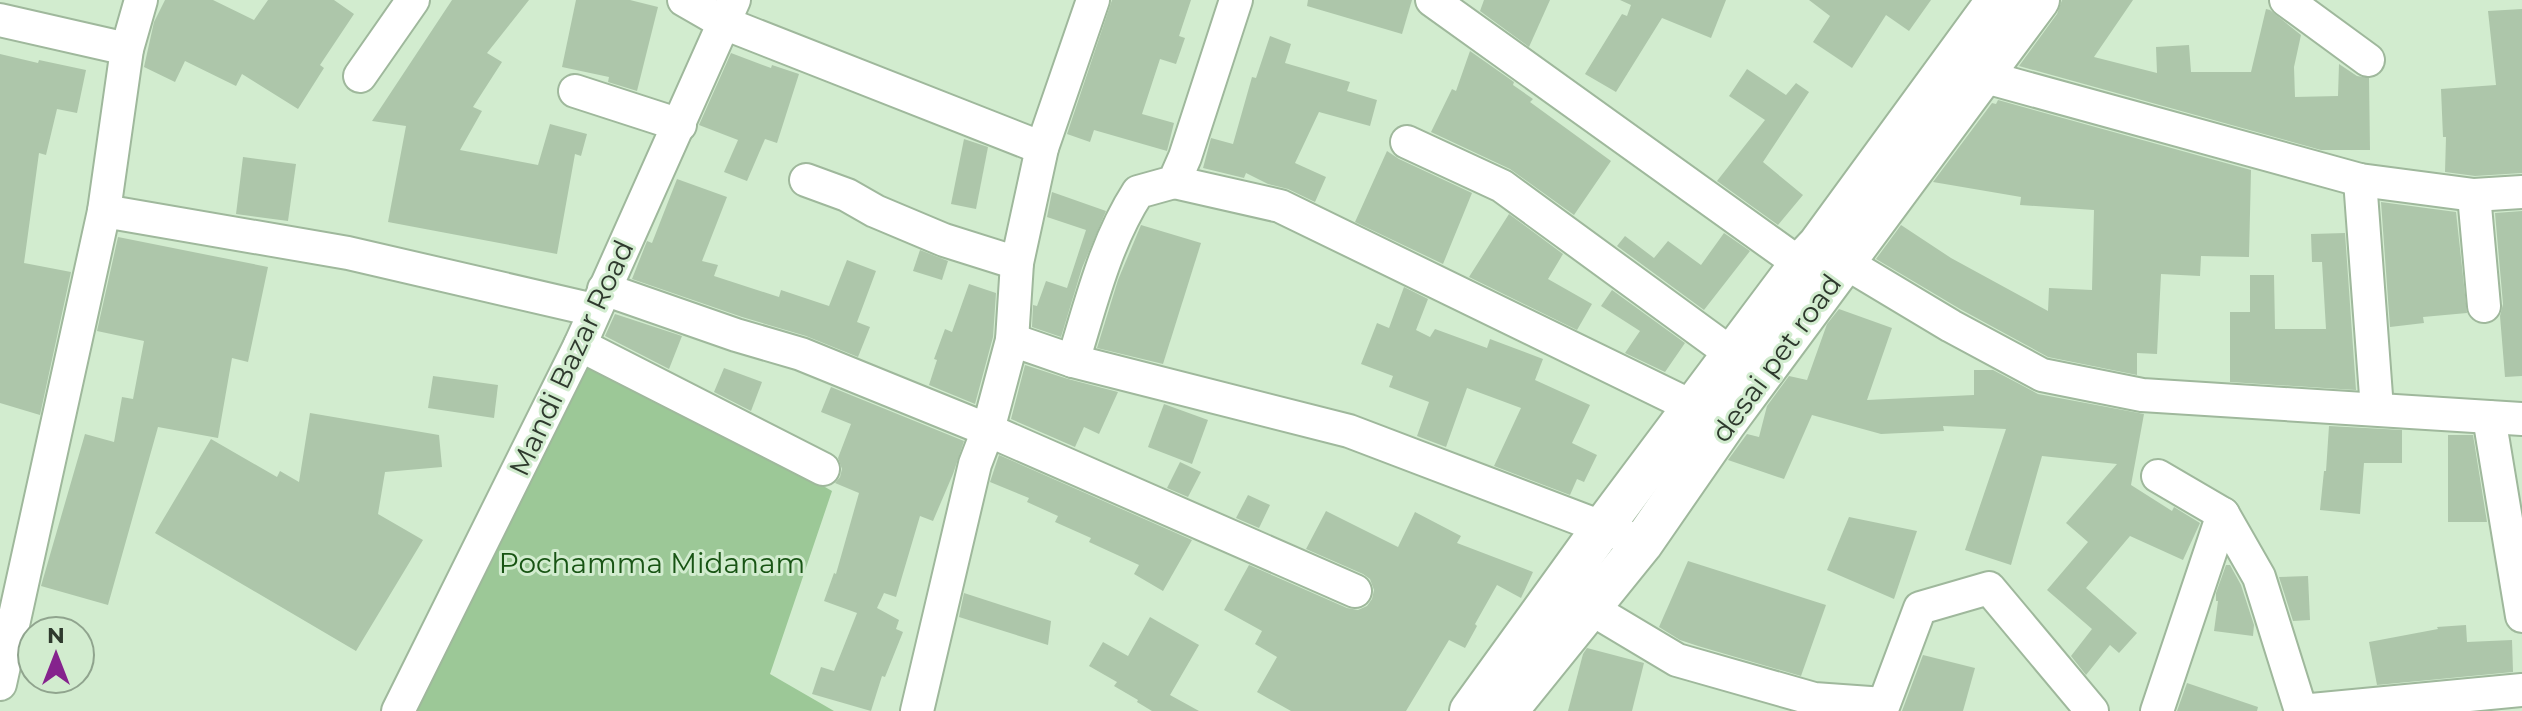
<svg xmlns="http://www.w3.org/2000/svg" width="2522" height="711" viewBox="0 0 2522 711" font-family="Montserrat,sans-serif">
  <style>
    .green { fill: #9cc897 }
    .building { fill: #adc6aa }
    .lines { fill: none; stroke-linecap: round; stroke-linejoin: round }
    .minor-casing { stroke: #9fb89c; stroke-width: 36 }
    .tertiary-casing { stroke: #9fb89c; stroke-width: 44 }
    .minor { stroke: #fff; stroke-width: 32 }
    .tertiary { stroke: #fff; stroke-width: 40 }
    .labels { text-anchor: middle; stroke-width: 6; stroke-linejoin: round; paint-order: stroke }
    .street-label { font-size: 28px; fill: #2e392d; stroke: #d2eccf }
    .park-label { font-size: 28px; fill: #185414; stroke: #d2eccf }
  </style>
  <rect width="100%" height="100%" fill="#d2eccf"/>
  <polygon class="green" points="592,354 832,491 770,674 834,711 411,711"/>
  <g class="building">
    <polygon points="165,0 213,0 254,20 268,0 334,0 354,14 320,65 324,68 298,109 242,74 236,86 185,61 175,82 144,67 154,22"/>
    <polygon points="452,0 529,0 487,53 502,62 473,107 482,111 460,150 538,165 550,124 587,134 581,156 575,154 557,254 388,222 406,126 372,121"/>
    <polygon points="576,0 630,0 658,7 637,91 608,82 609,77 562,67"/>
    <polygon points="1112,0 1191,0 1179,36 1185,38 1176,64 1160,59 1142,114 1174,123 1167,151 1094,130 1090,142 1067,134"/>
    <polygon points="1308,0 1412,0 1402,34 1307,6"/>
    <polygon points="1484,0 1550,0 1529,47 1480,11"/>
    <polygon points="1620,0 1726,0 1711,38 1662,18 1616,92 1585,74 1622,14 1627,16 1631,5"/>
    <polygon points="1809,0 1931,0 1909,31 1886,15 1852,68 1813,42 1830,16"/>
    <polygon points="2062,0 2133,0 2094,57 2157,73 2156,47 2189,45 2191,72 2251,72 2266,9 2270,10 2301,35 2294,67 2295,97 2338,96 2339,64 2357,76 2369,78 2370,150 2321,150 2019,66 2057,14"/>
    <polygon points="2522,9 2522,173 2475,176 2445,172 2446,137 2443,137 2441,89 2496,85 2488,11"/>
    <polygon points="1270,36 1291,44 1285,63 1350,82 1347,91 1377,100 1370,126 1319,112 1295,163 1326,177 1315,202 1288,189 1268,184 1246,173 1244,178 1203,168 1211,138 1233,144 1252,77 1256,78"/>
    <polygon points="1470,51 1514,82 1513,85 1533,99 1530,102 1611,161 1574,215 1510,169 1431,132 1452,89 1456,91"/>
    <polygon points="731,53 771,68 772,65 799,74 777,143 765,139 747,181 724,172 738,140 699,125"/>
    <polygon points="0,54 38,63 39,60 86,70 77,113 57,109 46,155 39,153 24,263 71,272 40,415 0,403"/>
    <polygon points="1747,69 1786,95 1796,83 1809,92 1763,162 1803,195 1778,225 1717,181 1765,120 1729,96"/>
    <polygon points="1998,100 2251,170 2249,257 2201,256 2200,276 2161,274 2157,354 2137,353 2137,375 2048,357 1960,309 1876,259 1901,225 1951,258 2048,311 2049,288 2092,290 2094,210 2020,205 2021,197 1933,182 1992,103 1996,104"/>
    <polygon points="964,139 988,147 976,209 951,204"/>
    <polygon points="1387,151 1399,159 1472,193 1443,264 1355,222"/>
    <polygon points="243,157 296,164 288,221 236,214"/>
    <polygon points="677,179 727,197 702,261 718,265 714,276 779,297 781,290 829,306 847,260 876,271 857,322 870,327 858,357 806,336 742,317 632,279 647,241 652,243"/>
    <polygon points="1052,192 1106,211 1082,268 1061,337 1032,327 1033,305 1037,306 1046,281 1067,288 1086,230 1047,217"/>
    <polygon points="2381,202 2456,212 2467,313 2423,317 2424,323 2390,327"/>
    <polygon points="2522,211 2522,376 2505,377 2500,316 2503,304 2495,213"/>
    <polygon points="1509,214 1563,254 1548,279 1592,304 1577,330 1469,277"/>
    <polygon points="1141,225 1201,243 1163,364 1097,348 1118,280"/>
    <polygon points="1724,233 1750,251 1704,310 1617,246 1625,236 1654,258 1668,241 1701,265"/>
    <polygon points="2345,233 2356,390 2230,382 2230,312 2250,312 2250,275 2274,275 2275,329 2326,329 2322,262 2312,262 2311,234"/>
    <polygon points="118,237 268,267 248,362 232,358 218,438 158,427 108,605 41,586 85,434 114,442 122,397 133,399 144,341 97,331"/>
    <polygon points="920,250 948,261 942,280 913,271"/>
    <polygon points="969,284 996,293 993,337 975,404 929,385 937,360 934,359 945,329 952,332"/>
    <polygon points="1404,287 1428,299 1416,330 1430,337 1435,329 1487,348 1490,339 1543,359 1535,380 1590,405 1572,443 1597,455 1584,482 1577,479 1570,495 1494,466 1521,408 1467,388 1446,447 1417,436 1429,402 1389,387 1393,376 1361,364 1377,323 1389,328"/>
    <polygon points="1612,290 1685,343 1665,372 1625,353 1640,331 1601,306"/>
    <polygon points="1839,309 1892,328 1867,400 1974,395 1974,370 1993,370 2038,394 2144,414 2131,485 2172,511 2174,507 2200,523 2183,560 2130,536 2086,588 2137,633 2119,653 2110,645 2086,675 2071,656 2092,629 2047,590 2088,542 2066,523 2117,464 2042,456 2011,565 1965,550 2006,429 1943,426 1944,431 1881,434 1812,415 1784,479 1728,460 1747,434 1759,437 1767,406 1789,376 1807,380 1827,324"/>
    <polygon points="615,314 682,336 669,369 605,336"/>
    <polygon points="1025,365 1068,379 1118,392 1099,434 1084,427 1075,447 1011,419"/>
    <polygon points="724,368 762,382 751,411 714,392"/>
    <polygon points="433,376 498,385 494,418 428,408"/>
    <polygon points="831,387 964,441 953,474 933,521 920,516 896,597 884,593 877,608 899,620 896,629 903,632 885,677 882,676 871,711 812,694 821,667 834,671 857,613 824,601 834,573 836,574 859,493 835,483 840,477 842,469 838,458 851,424 821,412"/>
    <polygon points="1164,404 1208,420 1192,464 1148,447"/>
    <polygon points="310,413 439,435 442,467 385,472 378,514 423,540 356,651 155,533 211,439 277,477 280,471 299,482"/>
    <polygon points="2329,426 2402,430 2402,463 2364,463 2360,514 2320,510 2324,471 2326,471"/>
    <polygon points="2448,435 2473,435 2487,522 2448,522"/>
    <polygon points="999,455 1192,540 1163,591 1134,574 1139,565 1089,542 1091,538 1055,522 1058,516 1027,502 1029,498 990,482"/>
    <polygon points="1180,462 1201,472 1188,497 1167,488"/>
    <polygon points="1248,495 1270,505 1259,528 1236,518"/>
    <polygon points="1326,511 1398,547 1415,512 1461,536 1457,543 1533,572 1521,598 1497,585 1475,624 1477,626 1465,648 1449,640 1406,711 1291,711 1257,692 1277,657 1255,644 1262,631 1224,610 1249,565 1347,608 1358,610 1367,606 1372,599 1374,590 1370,579 1363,574 1306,549"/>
    <polygon points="1849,517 1917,531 1894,599 1827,570"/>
    <polygon points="1688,561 1826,605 1801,676 1698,646 1680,640 1659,627"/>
    <polygon points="2226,565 2230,565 2241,585 2254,625 2253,636 2214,631 2218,601 2216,601 2216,593"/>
    <polygon points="2308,576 2310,620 2293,621 2279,577"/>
    <polygon points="964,593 1051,621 1048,645 959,617"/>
    <polygon points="1150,617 1199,645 1170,695 1199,711 1152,711 1137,702 1138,700 1114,686 1117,682 1089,666 1103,642 1128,656"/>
    <polygon points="2466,625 2467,642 2512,640 2513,672 2377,685 2369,642 2438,629 2437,627"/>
    <polygon points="1587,648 1644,663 1632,711 1568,711 1583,654"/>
    <polygon points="1923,655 1975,668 1963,711 1902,711"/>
    <polygon points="2187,683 2258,707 2257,711 2177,711"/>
  </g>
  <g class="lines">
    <defs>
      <g id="minor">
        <polyline points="684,0 724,23 1042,148"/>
        <polyline points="1432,0 1800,264"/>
        <polyline points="2286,0 2368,60"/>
        <polyline points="0,20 127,49"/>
        <polyline points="360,76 413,0"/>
        <polyline points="1982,76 2360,180 2474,195 2522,192"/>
        <polyline points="575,91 680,125"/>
        <polyline points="1407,142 1502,186 1732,354"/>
        <polyline points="806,180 847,195 875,211 944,240 1017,263"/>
        <polyline points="2360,180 2377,409"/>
        <polyline points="1174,182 1280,206 1693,407"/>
        <polyline points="2474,195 2484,306"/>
        <polyline points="104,211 348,253 594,310"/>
        <polyline points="1846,263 1951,326 2042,375 2142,395 2522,419"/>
        <polyline points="604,289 736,335 801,354 988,430 1355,591"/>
        <polyline points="1012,340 1073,361 1349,431 1625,536"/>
        <polyline points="580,345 823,469"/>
        <path d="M 1073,361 C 1091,304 1105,243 1138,192 L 1174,182 L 1185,157 L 1236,0"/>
        <polyline points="2489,417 2522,616"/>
        <polyline points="2158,476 2223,514 2259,577 2301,711 2522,690"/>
        <polyline points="1590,608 1677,660 1814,699 1884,704 1920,608 1989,588 2092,711"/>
        <polyline points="0,684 104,211 127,49 141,0"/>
        <polyline points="398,711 580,345 734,0"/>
        <polyline points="917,711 975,464 988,430 1012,340 1017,263 1042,148 1093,0"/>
        <polyline points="2157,711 2223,514"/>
      </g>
      <g id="tertiary">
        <polyline points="1470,711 1603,527 1800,264 1818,245 1997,0"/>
        <polyline points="1507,711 1642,544 1725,424 2039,0"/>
      </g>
    </defs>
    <use href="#minor" class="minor-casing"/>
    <use href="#tertiary" class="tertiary-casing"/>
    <use href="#minor" class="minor"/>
    <use href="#tertiary" class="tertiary"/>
  </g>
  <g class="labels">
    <g class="street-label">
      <text transform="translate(571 358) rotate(-65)" y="10">Mandi Bazar Road</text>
      <text transform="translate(1776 358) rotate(-54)" y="10">desai pet road</text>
    </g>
    <g class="park-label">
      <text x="652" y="573">Pochamma Midanam</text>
    </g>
  </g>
  <g transform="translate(56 655)"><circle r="38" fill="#d2eccf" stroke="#90a48e" stroke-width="2"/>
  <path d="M0-6L14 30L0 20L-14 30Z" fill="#85238d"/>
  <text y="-12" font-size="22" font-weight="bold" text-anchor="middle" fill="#2e392d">N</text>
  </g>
</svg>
